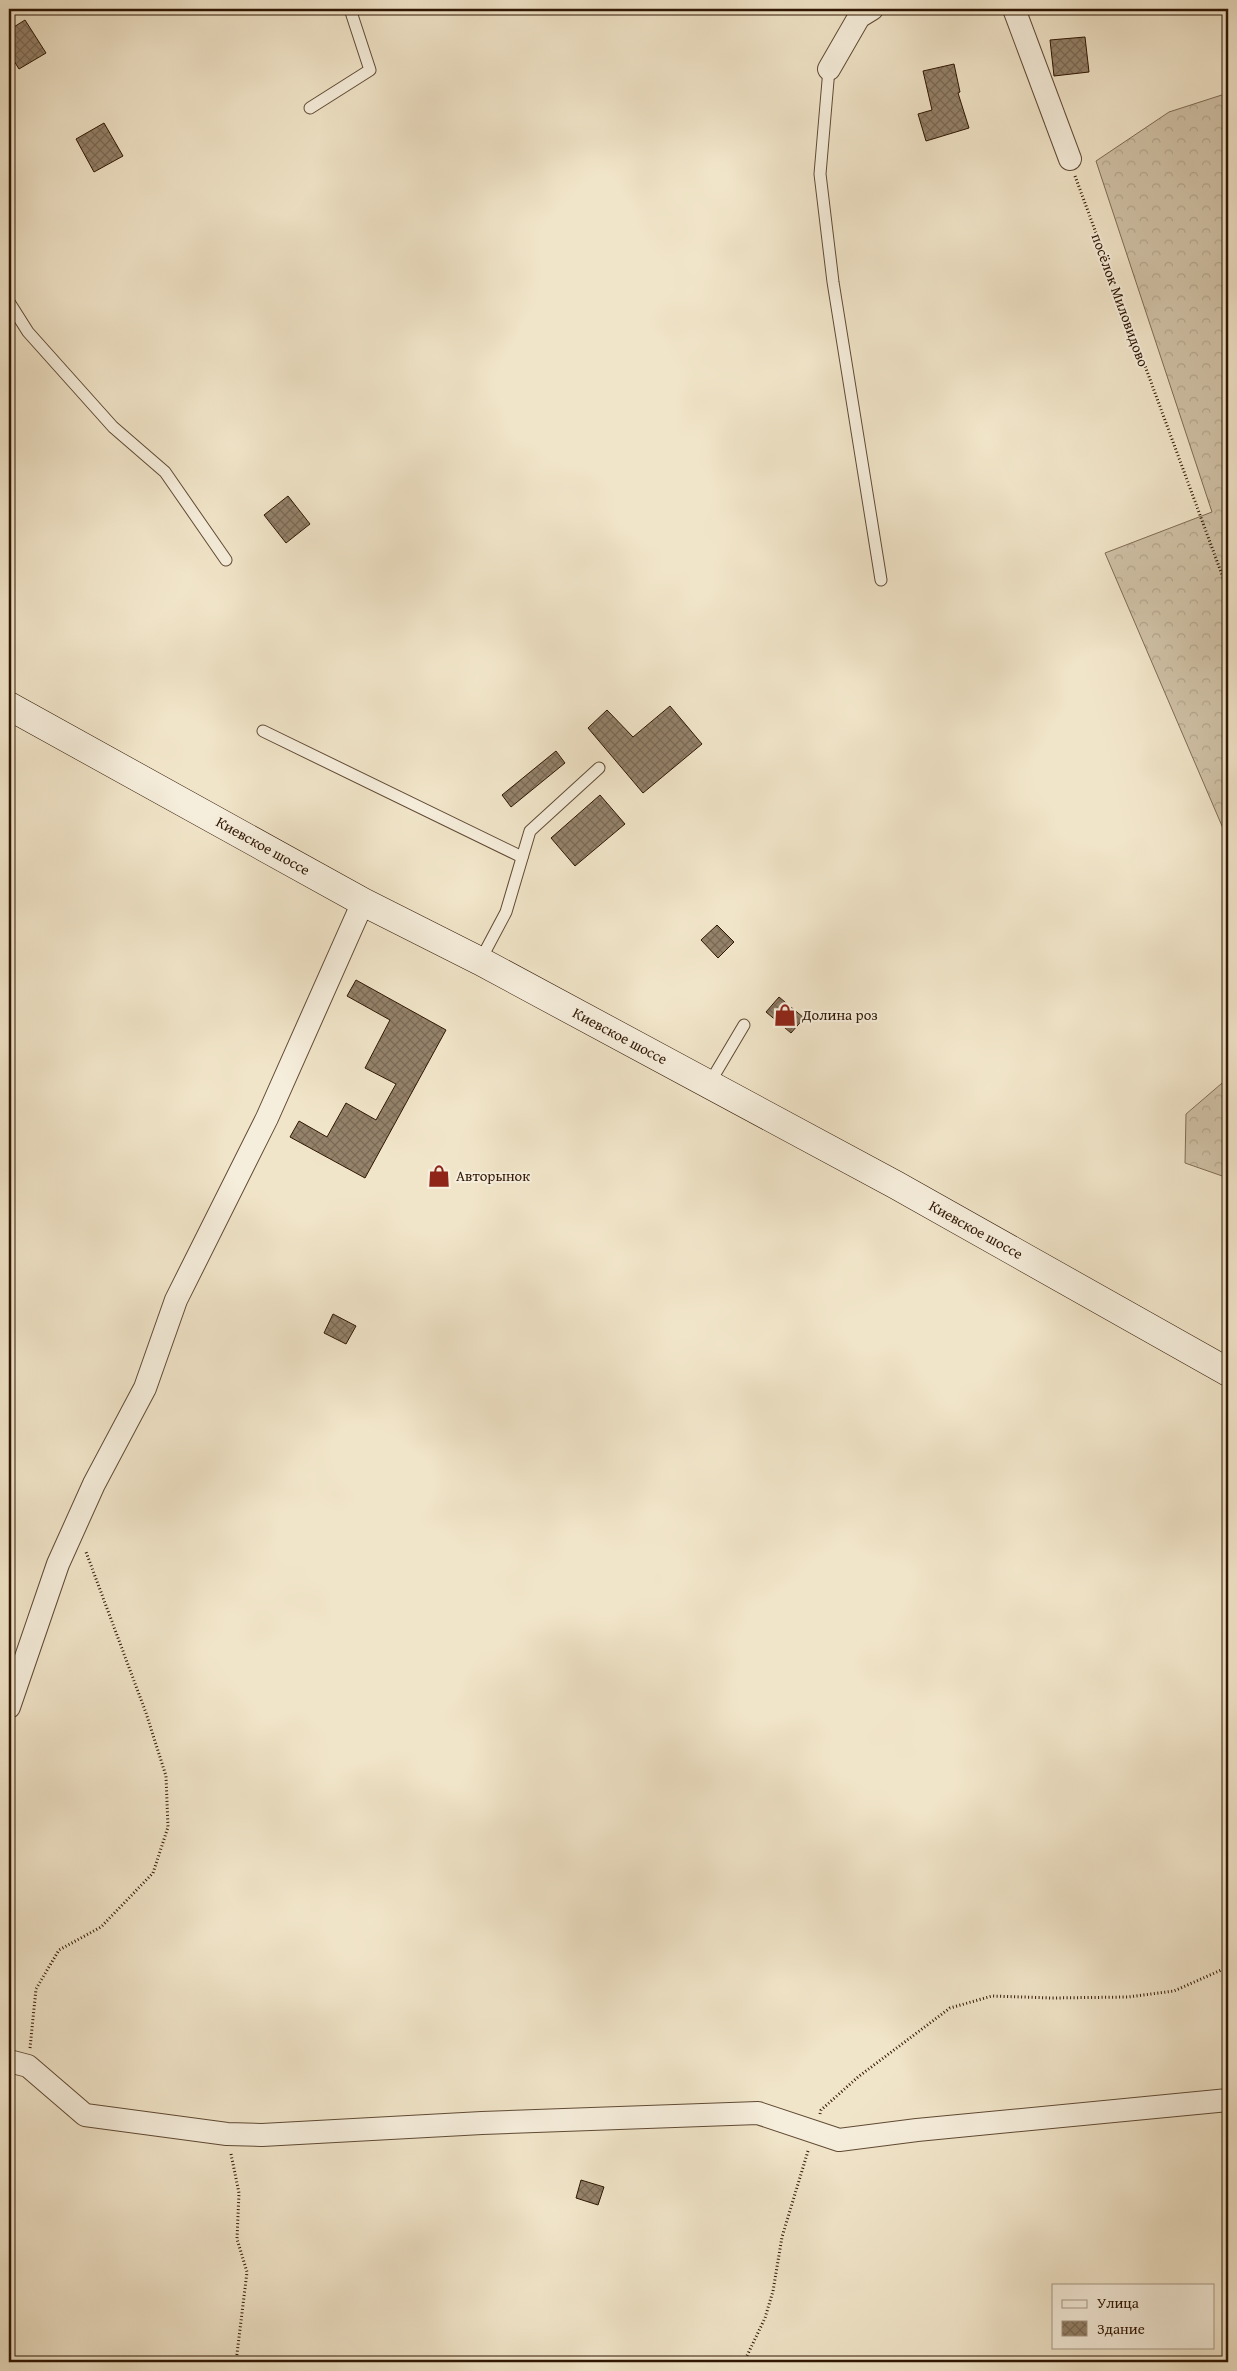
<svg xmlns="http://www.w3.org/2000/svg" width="1237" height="2371" viewBox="0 0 1237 2371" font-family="'Gentium Book Plus',serif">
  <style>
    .forest { fill: url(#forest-crowns); stroke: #806c55 }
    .building { fill: url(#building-cross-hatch); stroke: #2f1603 }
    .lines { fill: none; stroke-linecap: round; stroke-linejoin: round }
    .service-casing { stroke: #604a34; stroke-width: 13 }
    .minor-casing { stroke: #604a34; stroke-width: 24 }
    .secondary-casing { stroke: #2f1603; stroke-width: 29 }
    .path { stroke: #2f1603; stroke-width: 3; stroke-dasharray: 1 2.5; stroke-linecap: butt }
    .service { stroke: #f6eedc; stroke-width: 11 }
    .minor { stroke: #f6eedc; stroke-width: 22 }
    .secondary { stroke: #f6eedc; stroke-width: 28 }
    .labels { text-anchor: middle; stroke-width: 4; stroke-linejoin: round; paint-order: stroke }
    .street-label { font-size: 15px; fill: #2f1603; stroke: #f6eedc }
    .poi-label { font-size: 15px; fill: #2f1603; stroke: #f6eedc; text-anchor: start }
  </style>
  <defs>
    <pattern id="forest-crowns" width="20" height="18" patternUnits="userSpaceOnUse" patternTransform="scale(1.25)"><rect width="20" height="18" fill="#d0c2a7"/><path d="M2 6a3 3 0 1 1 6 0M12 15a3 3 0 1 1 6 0" fill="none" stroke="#b3a68e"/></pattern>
    <pattern id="building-cross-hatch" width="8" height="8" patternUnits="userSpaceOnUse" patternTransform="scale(1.25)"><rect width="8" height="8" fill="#94826a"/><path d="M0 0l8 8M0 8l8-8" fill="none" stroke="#796955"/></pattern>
  </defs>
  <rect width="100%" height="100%" fill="#f1e5c9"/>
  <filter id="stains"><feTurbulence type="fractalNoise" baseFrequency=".004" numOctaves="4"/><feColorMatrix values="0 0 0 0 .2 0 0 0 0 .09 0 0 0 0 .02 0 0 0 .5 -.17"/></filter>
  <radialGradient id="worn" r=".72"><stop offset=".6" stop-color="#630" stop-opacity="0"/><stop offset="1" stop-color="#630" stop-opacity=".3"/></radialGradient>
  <g class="forest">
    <polygon points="1228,93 1228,840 1105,553 1212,512 1096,161 1169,112"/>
    <polygon points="1228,1078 1228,1178 1185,1163 1186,1114"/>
  </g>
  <g class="building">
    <polygon points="25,20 46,53 19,69 9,53 9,30"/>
    <polygon points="1085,37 1089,72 1054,76 1050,40"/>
    <polygon points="954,64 960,92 958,93 969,128 926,141 918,114 932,110 923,71"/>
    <polygon points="104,123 123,156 94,172 76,139"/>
    <polygon points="288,496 310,524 286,543 264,515"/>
    <polygon points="670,706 702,744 643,793 588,728 607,710 633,737"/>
    <polygon points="556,751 565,763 511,807 502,795"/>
    <polygon points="600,795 625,824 575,866 551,838"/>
    <polygon points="717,925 734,942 718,958 701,940"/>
    <polygon points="356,980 446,1030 365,1178 290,1137 299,1121 327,1137 346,1103 376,1120 396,1084 365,1068 390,1020 347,996"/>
    <polygon points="779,997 804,1018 791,1033 766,1012"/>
    <polygon points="333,1314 356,1326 346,1344 324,1333"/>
    <polygon points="581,2180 604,2187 598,2205 576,2198"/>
  </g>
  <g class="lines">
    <defs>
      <g id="service">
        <polyline points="829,69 820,174 833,282 881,580"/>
        <polyline points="310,108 370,70 350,9"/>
        <polyline points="9,302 28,332 113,427 165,472 226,560"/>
        <polyline points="263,731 522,857"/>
        <polyline points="480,961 506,912 530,831 599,768"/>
        <polyline points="709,1084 744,1025"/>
      </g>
      <g id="minor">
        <polyline points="1014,9 1070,159"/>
        <polyline points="829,69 859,17 872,9"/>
        <polyline points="9,1707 58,1564 94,1484 145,1388 176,1300 267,1118 363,902"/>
        <polyline points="9,2061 28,2066 85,2115 227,2134 262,2135 482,2123 758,2113 839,2140 917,2130 1228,2100"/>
      </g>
      <polyline id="secondary" points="9,706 363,902 480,961 896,1185 1228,1372"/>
    </defs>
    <use href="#service" class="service-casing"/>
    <use href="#minor" class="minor-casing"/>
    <use href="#secondary" class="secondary-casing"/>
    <g class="path">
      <polyline points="1075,176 1228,591"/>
      <polyline points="30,2048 36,1989 59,1950 101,1927 153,1873 168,1827 166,1776 146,1713 86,1552"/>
      <polyline points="820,2114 821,2110 858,2077 950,2008 992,1996 1052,1998 1128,1997 1174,1991 1228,1967"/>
      <polyline points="231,2154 239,2193 237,2239 247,2272 236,2362"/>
      <polyline points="744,2362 765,2318 773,2291 782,2237 808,2151"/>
    </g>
    <use href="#service" class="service"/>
    <use href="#minor" class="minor"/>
    <use href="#secondary" class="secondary"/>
  </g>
  <defs>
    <symbol id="shop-bare" viewBox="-9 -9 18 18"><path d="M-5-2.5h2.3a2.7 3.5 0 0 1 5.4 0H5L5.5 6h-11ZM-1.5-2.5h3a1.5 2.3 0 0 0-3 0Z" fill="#8f2418" stroke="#f6eedc" stroke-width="2.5" paint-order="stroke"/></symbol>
  </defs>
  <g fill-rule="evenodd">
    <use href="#shop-bare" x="769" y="999" width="32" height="32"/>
    <use href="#shop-bare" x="423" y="1160" width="32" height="32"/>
  </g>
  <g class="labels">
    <g class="street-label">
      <text transform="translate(1120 300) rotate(70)" y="5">посёлок Миловидово</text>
      <text transform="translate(263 846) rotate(29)" y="5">Киевское шоссе</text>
      <text transform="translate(620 1036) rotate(28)" y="5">Киевское шоссе</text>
      <text transform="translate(976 1230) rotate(29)" y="5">Киевское шоссе</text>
    </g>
    <g class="poi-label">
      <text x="802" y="1020">Долина роз</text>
      <text x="456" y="1181">Авторынок</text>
    </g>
  </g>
  <rect width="1237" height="2371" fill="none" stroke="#f1e5c9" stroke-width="30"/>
  <rect x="10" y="10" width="1217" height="2351" fill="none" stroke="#2f1603" stroke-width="2.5"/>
  <rect x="15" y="15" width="1207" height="2341" fill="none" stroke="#2f1603"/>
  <rect x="1052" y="2284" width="162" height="65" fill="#f6eedc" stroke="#a69885"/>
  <rect x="1062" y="2300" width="25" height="8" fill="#f6eedc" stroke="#a69885"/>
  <text x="1097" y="2308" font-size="15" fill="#2f1603">Улица</text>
  <rect x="1062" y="2321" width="25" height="15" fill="url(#building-cross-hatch)" stroke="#a69885"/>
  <text x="1097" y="2334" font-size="15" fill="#2f1603">Здание</text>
  <rect width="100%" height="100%" filter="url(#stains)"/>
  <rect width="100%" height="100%" fill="url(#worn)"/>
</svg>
